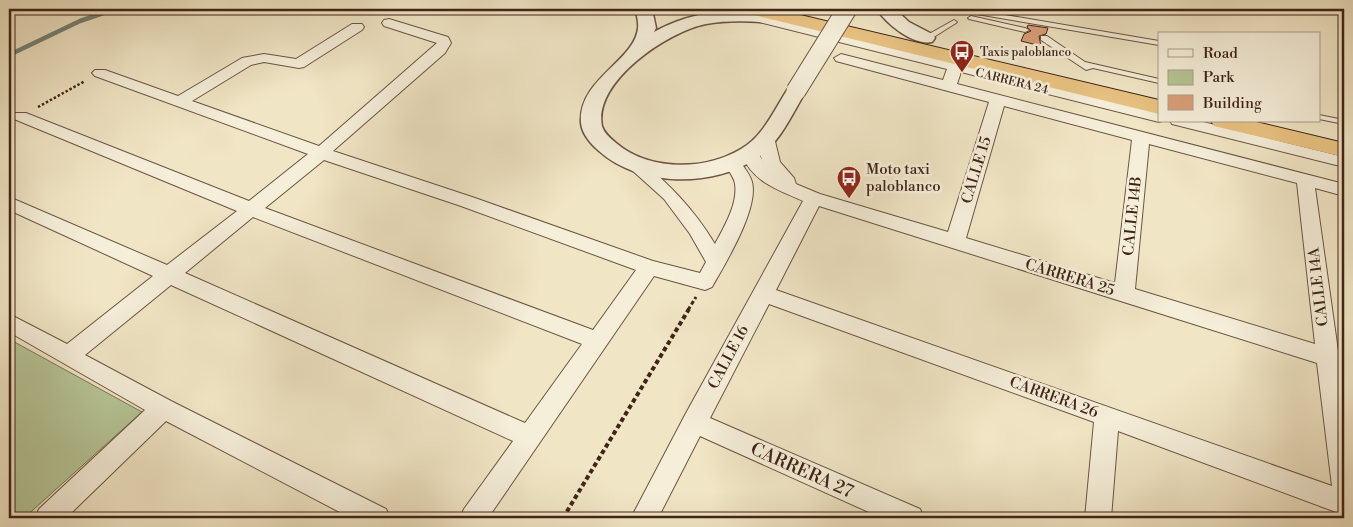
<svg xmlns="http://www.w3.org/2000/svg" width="1353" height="527" viewBox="0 0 1353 527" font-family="'Libre Bodoni',serif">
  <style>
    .green { fill: #b6c597; stroke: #7c7457 }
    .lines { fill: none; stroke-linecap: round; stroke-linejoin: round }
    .stream { stroke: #768177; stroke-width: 4.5 }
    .building { fill: #da9f79; stroke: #412417 }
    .service-casing { stroke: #6d5442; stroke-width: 2 }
    .minor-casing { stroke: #6d5442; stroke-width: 2 }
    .tertiary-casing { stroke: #6d5442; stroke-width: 3 }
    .trunk-casing { stroke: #412417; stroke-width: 2 }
    .path-far2 { stroke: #412417; stroke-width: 2.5; stroke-dasharray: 2.5 2; stroke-linecap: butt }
    .path-far1 { stroke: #412417; stroke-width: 3; stroke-dasharray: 4 2.5; stroke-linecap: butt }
    .path { stroke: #412417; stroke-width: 4; stroke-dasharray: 4.5 3; stroke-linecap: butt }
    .service { fill: #f5eed9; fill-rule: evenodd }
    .minor { fill: #f5eed9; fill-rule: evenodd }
    .tertiary { fill: #f5eed9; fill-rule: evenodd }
    .trunk { fill: #e8c282; fill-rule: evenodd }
    .tertiary-bridge-casing { stroke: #6d5442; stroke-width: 21; stroke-linecap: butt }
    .tertiary-bridge { stroke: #f5eed9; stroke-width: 19 }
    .labels { text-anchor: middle; stroke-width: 5; stroke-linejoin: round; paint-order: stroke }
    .far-poi-label { font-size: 12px; fill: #412417; stroke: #f5eed9; text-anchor: start }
    .far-street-label { font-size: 12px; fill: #412417; stroke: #f5eed9 }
    .poi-label { font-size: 15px; fill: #412417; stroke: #f5eed9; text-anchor: start }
    .street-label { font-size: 15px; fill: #412417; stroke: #f5eed9 }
    .near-street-label { font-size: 18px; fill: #412417; stroke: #f5eed9 }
  </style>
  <rect width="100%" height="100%" fill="#f0e5c5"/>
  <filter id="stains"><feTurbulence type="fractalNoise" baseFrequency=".004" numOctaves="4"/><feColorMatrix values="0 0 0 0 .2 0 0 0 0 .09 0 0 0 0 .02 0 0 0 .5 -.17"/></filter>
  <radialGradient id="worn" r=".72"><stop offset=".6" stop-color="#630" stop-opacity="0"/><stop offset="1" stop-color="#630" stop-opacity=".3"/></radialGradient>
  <polygon class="green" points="9,339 142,412 24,518 9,518"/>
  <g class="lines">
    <polyline class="stream" points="9,55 80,21 115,9"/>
  </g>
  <polygon class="building" points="1028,25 1048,28 1046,34 1039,36 1041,46 1021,41 1024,34 1031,31 1027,27"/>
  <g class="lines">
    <defs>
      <g id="service">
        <polygon points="956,9 970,9 1159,41 1159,45 959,11"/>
        <polygon points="971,16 1025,28 1029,30 1025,32 969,19 968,18"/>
        <polygon points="954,20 957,22 956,23 929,40 922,38"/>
        <polygon points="1041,36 1047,36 1085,62 1159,79 1159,83 1093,68 1086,70 1041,40"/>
        <polygon points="1319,115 1344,120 1344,124 1319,119"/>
      </g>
      <g id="minor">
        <path d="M 756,13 L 1159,112 L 1159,121 L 1162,121 L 1159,122 L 961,72 L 957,84 L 1344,184 L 1344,196 L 1315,188 L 1338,351 L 1344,353 L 1344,371 L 1341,370 L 1344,395 L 1344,515 L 1118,431 L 1111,518 L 1085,518 L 1094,422 L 769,304 L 710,418 L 920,509 L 924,518 L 882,518 L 700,436 L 658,518 L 631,518 L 685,415 L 803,201 C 777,189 752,182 741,153 L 744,149 L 756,149 L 765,165 C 760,157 755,142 761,133 L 773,133 L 780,162 L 794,178 L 796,184 L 820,194 L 948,232 L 989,102 L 836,61 L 834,58 L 841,54 L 943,80 L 947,69 L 751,20 L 749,17 L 751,14 ZM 1004,106 L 1132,140 L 1115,283 L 966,238 ZM 1149,144 L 1297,183 L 1315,344 L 1135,289 ZM 819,206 L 1317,363 L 1332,486 L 776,290 Z"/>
        <path d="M 389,19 L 448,37 L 451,43 L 445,53 L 333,151 L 475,198 L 653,261 L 700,273 L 706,262 L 690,234 L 664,199 L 624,163 L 627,159 L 639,159 C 671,186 693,208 715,244 C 724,227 738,204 735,184 C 734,176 727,169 723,163 L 726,159 L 738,159 C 743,166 750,174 752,182 C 759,209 725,264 712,287 L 705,290 L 654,276 L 488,518 L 460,518 L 464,509 L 513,441 L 171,285 L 85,355 L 171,401 L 386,509 L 390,518 L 351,518 L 166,421 L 66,518 L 35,518 L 39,509 L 145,410 L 9,332 L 9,314 L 67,344 L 153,276 L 9,210 L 9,197 L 167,265 L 237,211 L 14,119 L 12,116 L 14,113 L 26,113 L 249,201 L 308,154 L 95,76 L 92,73 L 95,70 L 105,70 L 178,96 L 242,58 L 264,54 L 296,59 L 352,24 L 362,24 L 364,27 L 362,30 L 304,67 L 299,68 L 264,62 L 251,65 L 192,101 L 319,146 L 437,43 L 384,26 L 382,23 L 384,20 ZM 324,160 L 461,206 L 636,270 L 593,330 L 265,208 ZM 253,217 L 582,344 L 525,423 L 185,273 Z"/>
        <polygon points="1170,121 1199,121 1344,157 1344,167 1172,124"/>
      </g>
      <g id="tertiary">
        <path d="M 636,9 L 652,9 L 656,28 L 654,32 C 695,8 754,5 799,16 L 802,20 L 799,24 L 793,25 C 764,22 735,19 706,24 C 669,31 593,81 602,126 C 604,133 610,138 616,143 C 649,171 704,171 741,149 C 764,136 775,108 789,87 L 803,87 L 806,91 C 792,114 780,143 757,158 C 713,188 639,187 599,151 C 591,144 582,134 581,123 C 578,79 635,61 638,28 C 639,22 636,14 636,9 Z"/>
        <path d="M 877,9 L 895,9 L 909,22 L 932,34 L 935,38 L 932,42 C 914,46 886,24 877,9 Z"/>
      </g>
      <g id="trunk">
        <polygon points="744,9 775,9 1159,100 1159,114 746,13"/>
        <polygon points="1211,121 1252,121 1344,143 1344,157 1214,126"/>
      </g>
    </defs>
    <use href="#service" class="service-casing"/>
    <use href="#minor" class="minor-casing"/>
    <use href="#tertiary" class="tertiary-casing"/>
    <use href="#trunk" class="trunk-casing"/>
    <polyline class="path-far2" points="38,107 85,81"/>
    <polyline class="path-far1" points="688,310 696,297"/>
    <polyline class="path" points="563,518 689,309"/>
    <use href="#service" class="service"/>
    <use href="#minor" class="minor"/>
    <use href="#tertiary" class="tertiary"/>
    <use href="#trunk" class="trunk"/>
    <defs>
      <polyline id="tertiary-bridge" points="796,91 847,9"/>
    </defs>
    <use href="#tertiary-bridge" class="tertiary-bridge-casing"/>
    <use href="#tertiary-bridge" class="tertiary-bridge"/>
  </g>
  <defs>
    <symbol id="bus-pin" viewBox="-11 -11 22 30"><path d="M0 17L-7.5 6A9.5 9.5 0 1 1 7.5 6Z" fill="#8f2418" stroke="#f5eed9"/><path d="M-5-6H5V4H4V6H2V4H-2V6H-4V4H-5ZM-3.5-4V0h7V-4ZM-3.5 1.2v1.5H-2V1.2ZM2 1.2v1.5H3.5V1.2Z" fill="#fff"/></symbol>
  </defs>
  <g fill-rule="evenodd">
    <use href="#bus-pin" x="948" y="38" width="28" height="38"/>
    <use href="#bus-pin" x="835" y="164" width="28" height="38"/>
  </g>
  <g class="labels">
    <g class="far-poi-label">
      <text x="980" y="56">Taxis paloblanco</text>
    </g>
    <g class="far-street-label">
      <text transform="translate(1012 81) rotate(14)" y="4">CARRERA 24</text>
    </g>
    <g class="poi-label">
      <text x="866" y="174">Moto taxi<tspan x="866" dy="17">paloblanco</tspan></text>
    </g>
    <g class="street-label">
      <text transform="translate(976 170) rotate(-73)" y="5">CALLE 15</text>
      <text transform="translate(1132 216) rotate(-84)" y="5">CALLE 14B</text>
      <text transform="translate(1070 277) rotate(17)" y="5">CARRERA 25</text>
      <text transform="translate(1318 287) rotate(-97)" y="5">CALLE 14A</text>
      <text transform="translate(728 357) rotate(-62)" y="5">CALLE 16</text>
      <text transform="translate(1054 397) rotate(20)" y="5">CARRERA 26</text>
    </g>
    <g class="near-street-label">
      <text transform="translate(802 470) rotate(24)" y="6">CARRERA 27</text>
    </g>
  </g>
  <rect width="1353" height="527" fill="none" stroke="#f0e5c5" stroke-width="30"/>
  <rect x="10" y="10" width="1333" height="507" fill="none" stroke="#412417" stroke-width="2.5"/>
  <rect x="15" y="15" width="1323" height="497" fill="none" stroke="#412417"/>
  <rect x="1158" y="32" width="162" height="90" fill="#f5eed9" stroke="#ad9d8b"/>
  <rect x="1168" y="49" width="25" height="8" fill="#f5eed9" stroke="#ad9d8b"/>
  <text x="1203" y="58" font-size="15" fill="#412417">Road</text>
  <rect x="1168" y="70" width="25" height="15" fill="#b6c597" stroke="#ad9d8b"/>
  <text x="1203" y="82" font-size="15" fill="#412417">Park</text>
  <rect x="1168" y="95" width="25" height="15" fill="#da9f79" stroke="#ad9d8b"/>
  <text x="1203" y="108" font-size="15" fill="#412417">Building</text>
  <rect width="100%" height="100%" filter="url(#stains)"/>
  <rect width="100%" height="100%" fill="url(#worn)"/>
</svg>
